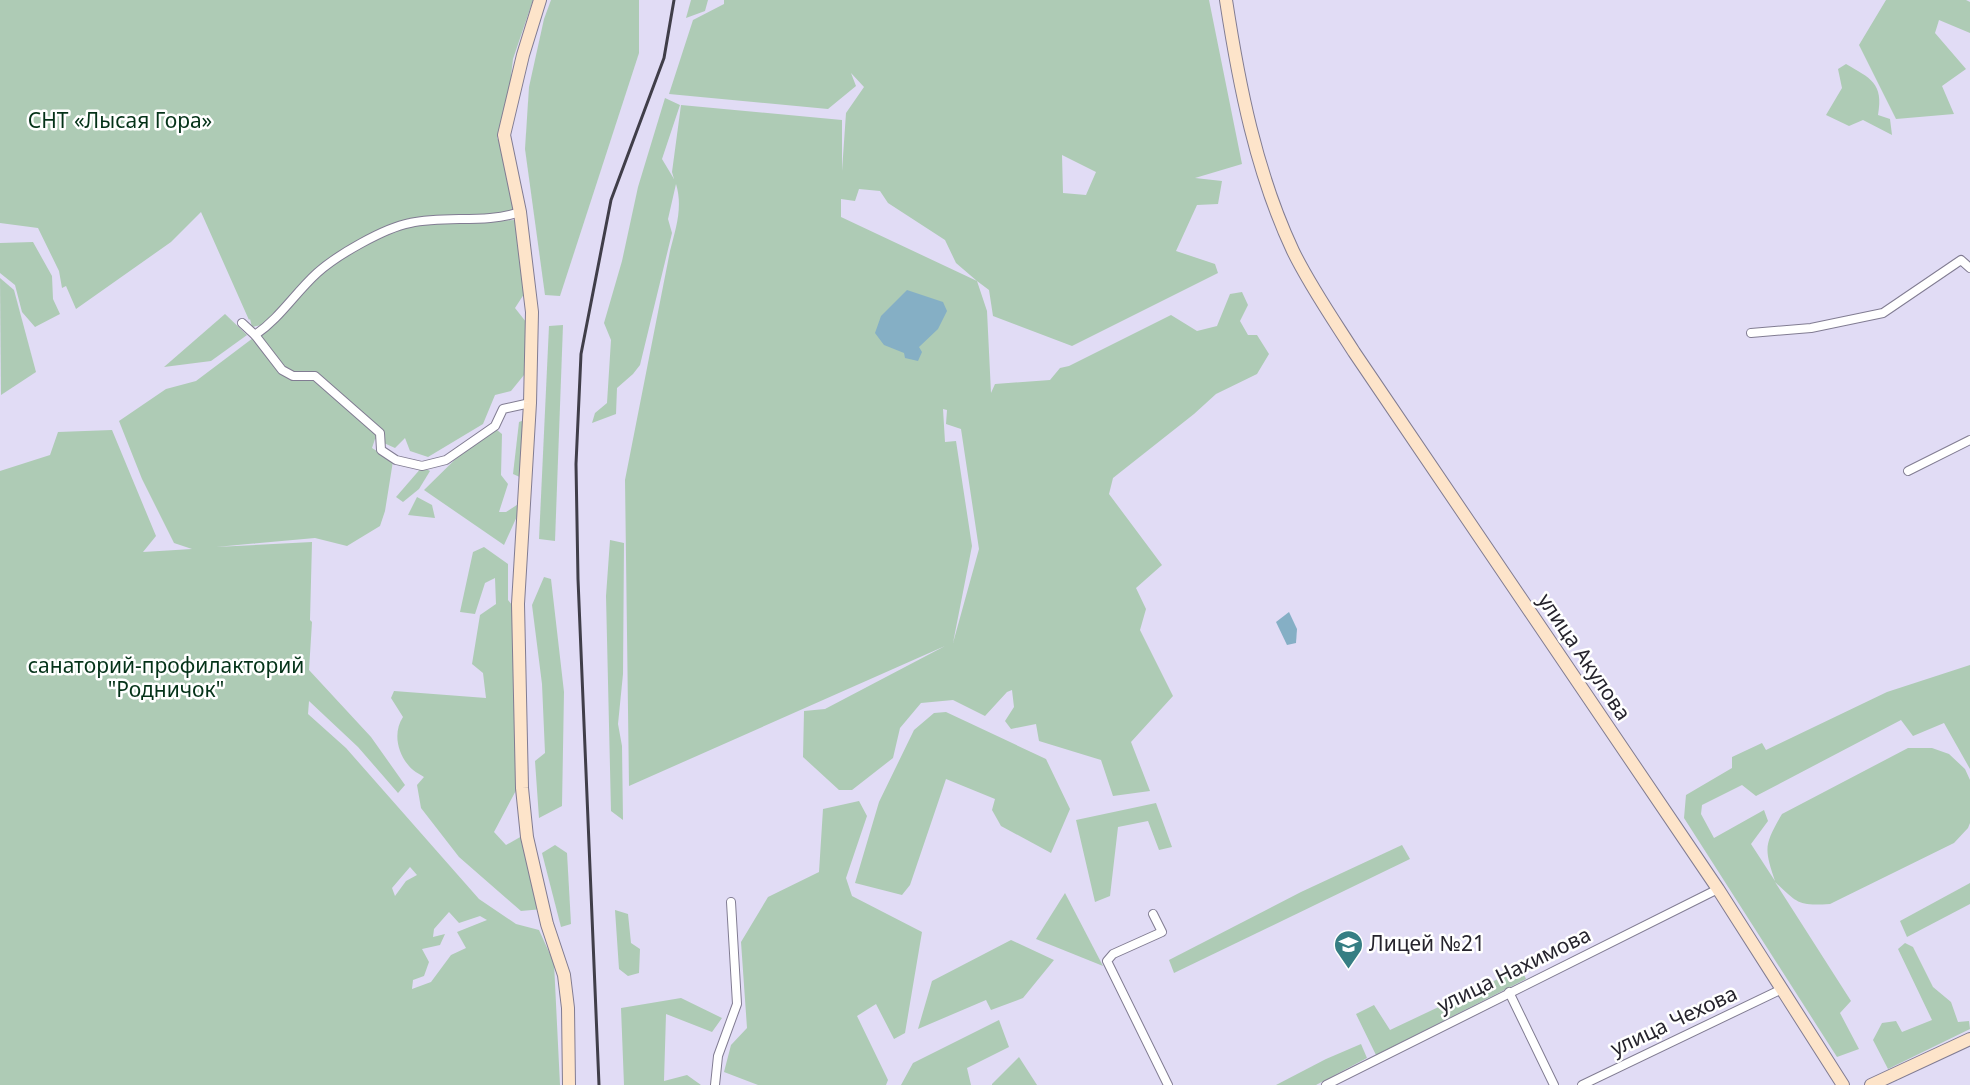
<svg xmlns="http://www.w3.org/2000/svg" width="1970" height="1085" viewBox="0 0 1970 1085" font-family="'Noto Sans',sans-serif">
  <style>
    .green { fill: #aecbb5; fill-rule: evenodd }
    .water { fill: #85afc5 }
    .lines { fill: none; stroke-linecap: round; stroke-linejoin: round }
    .street-casing { stroke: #817c92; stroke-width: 10 }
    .secondary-casing { stroke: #817c92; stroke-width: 14 }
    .street { stroke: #fff; stroke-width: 8 }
    .secondary { stroke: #fde4ca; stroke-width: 12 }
    .rail { stroke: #403e49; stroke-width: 3 }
    .labels { text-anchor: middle; stroke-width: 5; stroke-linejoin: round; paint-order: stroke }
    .park-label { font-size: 21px; fill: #043218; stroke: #fff }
    .street-label { font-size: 21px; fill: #26242d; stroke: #fff }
    .poi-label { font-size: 21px; fill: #26242d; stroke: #fff; text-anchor: start }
  </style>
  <rect width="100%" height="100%" fill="#e1dcf5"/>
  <g class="green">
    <polygon points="0,0 533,0 513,59 511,76 515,79 510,101 505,103 497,138 510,156 517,210 502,215 441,215 397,223 351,246 267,324 252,327 250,319 249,320 201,212 171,242 76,309 66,286 62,288 59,271 38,228 0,223"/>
    <polygon points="551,0 639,0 639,53 560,296 545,295 525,149 529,87 544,19"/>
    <polygon points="691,0 708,0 705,11 686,18"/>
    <path d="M 724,0 L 1209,0 L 1242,164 L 1195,178 L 1222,181 L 1218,204 L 1197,205 L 1176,251 L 1215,264 L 1218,273 L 1072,346 L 993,316 L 989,290 L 977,281 L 987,311 L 991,393 L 995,384 L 1050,380 L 1060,368 L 1069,366 L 1171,315 L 1197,331 L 1217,326 L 1230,294 L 1242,292 L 1248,305 L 1240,321 L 1248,335 L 1257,335 L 1269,354 L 1257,374 L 1216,394 L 1194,414 L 1113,478 L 1109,494 L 1162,565 L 1136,588 L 1146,609 L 1140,630 L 1173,696 L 1131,742 L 1150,791 L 1113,796 L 1101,760 L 1039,741 L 1036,724 L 1011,729 L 1005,721 L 1014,707 L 1012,690 L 1007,692 L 985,716 L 953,700 L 921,703 L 900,728 L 893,758 L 852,790 L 839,790 L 803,757 L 804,711 L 825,709 L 945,646 L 629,786 L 625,480 L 670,251 C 676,228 683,207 676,184 L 668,219 L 672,233 L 640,365 L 633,374 L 617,388 L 616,414 L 592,423 L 595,413 L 607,403 L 611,340 L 604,323 L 622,261 L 638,187 L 665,98 L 680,105 L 662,159 L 674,179 L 672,172 L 681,105 L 842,120 L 842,171 L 846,113 L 864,87 L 851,73 L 856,86 L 828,109 L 669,94 L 693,20 L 724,4 ZM 1062,155 L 1096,172 L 1086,195 L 1063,193 ZM 859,189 L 880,191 L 888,203 L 945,240 L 956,263 L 977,281 L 841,217 L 841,199 L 855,201 ZM 943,409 L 947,410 L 946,424 L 961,429 L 979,549 L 953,643 L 972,546 L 956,441 L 945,442 Z"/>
    <polygon points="1886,0 1966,0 1970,2 1970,33 1939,20 1935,33 1966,69 1942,86 1954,114 1896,119 1859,45"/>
    <path d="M 1846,64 C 1870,78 1884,83 1878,115 L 1890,119 L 1892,135 L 1863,120 L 1849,126 L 1826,115 L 1842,88 L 1838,69 Z"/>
    <path d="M 517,220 L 526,291 L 515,308 L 530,327 L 531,359 L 524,375 L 511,391 L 495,395 L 483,424 L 428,457 L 410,451 L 405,438 L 395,448 L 375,439 L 372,448 L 393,461 L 385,511 L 380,526 L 347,546 L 315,538 L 216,547 L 312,542 L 310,620 L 312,622 L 309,670 L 371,737 L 405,785 L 398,793 L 358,747 L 309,701 L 308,714 L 346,748 L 479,899 L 516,924 L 539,930 L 554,963 L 560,1085 L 0,1085 L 0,471 L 50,455 L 58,432 L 112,430 L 156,536 L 143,552 L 192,549 L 174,543 L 142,479 L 119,421 L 166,389 L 196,381 L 273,323 L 322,270 L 365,243 L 414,223 ZM 410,867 L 417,875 L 406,881 L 395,896 L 392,888 ZM 449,912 L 459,923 L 480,916 L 487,920 L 457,932 L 466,948 L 451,955 L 431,982 L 412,989 L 413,980 L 424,976 L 429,962 L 422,949 L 440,945 L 445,934 L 433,937 L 434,929 Z"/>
    <polygon points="33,242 52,276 53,299 60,314 35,327 22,312 15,285 0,273 0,243"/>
    <polygon points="0,278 14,290 36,372 1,395"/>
    <polygon points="225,314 247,335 211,361 164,367"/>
    <polygon points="563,325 555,541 539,539 549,326"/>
    <polygon points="527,419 522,478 513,474 519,422"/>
    <polygon points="492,426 502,434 501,475 508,484 499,512 506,512 520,503 518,514 504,545 424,490 480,435"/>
    <polygon points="422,467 430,471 419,489 403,502 396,497"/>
    <polygon points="417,497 432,505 435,518 408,515"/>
    <polygon points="610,540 624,543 623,674 618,724 622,746 623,820 611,811 606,596"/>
    <path d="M 484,547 L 508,564 L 508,600 L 516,610 L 521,781 L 494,832 L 506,845 L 522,836 L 543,909 L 521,911 L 459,857 L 421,808 L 417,785 L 424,777 C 419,774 412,770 409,766 C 397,752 393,732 403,717 L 391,698 L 394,691 L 486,698 L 483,673 L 472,664 L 480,615 L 496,604 L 495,578 L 485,583 L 475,614 L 460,612 L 473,552 Z"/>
    <polygon points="544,577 551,579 564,692 562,806 539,818 535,761 545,753 542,684 532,605"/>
    <path d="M 1970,665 L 1970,769 L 1944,723 L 1913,736 L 1901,720 L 1756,796 L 1742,785 L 1702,805 L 1701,814 L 1714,838 L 1764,810 L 1768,821 L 1751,844 L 1775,881 C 1764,848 1764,845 1782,814 L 1908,748 L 1932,748 L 1949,754 L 1965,769 L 1970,780 L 1970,823 L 1968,828 L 1954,843 L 1830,904 C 1797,906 1798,903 1775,882 L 1851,1001 L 1840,1013 L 1859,1049 L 1837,1057 L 1684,818 L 1686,795 L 1732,768 L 1732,757 L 1762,743 L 1766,750 L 1887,692 Z"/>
    <polygon points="946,712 1046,759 1070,809 1051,853 1001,826 992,810 995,799 946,779 910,885 902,895 855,883 879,802 914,730 934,713"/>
    <polygon points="859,801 867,816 846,878 852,896 922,932 905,1033 894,1039 876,1004 857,1016 888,1080 886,1085 758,1085 724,1072 731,1045 747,1028 741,942 768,897 819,872 823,809"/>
    <polygon points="1156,803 1172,847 1159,850 1148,821 1118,827 1110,896 1095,902 1076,820"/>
    <polygon points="555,845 567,853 571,924 561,927 542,853"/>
    <polygon points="1402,845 1410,859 1174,973 1169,960 1301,892"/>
    <polygon points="1970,883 1970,904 1907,937 1900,921"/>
    <polygon points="1065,893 1103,966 1036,939"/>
    <polygon points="615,910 628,914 631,943 640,949 639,973 628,976 619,969"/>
    <polygon points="1011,940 1054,960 1023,998 991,1010 986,1000 918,1029 932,981"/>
    <polygon points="1905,943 1913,947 1933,987 1951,1002 1958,1022 1969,1021 1970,1029 1888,1069 1873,1040 1882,1023 1896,1021 1902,1032 1932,1020 1898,949"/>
    <polygon points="1521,968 1526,979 1376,1055 1356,1014 1374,1005 1390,1030"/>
    <polygon points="681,998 722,1018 712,1032 666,1014 664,1081 687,1075 701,1085 624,1085 621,1008"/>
    <polygon points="999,1020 1009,1047 967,1068 971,1085 901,1085 913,1063"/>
    <polygon points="1361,1044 1367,1058 1316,1085 1276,1085 1326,1059"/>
    <polygon points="1019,1057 1037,1085 992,1085 992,1084"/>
  </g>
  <g class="water">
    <polygon points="907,290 943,302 947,311 938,329 919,347 922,352 918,361 905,358 904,353 884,345 875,333 881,316"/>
    <polygon points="1289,612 1297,629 1296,643 1287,645 1276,622"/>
  </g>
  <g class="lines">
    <defs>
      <g id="street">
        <path d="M 242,323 L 255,335 C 280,318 295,293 317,273 C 337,255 384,228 410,223 C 446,215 485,224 520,212"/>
        <polyline points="1751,333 1811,328 1883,313 1961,260 1970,268"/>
        <polyline points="255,335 282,370 293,376 315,376 380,433 381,450 396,460 422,466 446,460 495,426 503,409 530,403"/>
        <polyline points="1908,471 1970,440"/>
        <polyline points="1153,914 1162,932 1113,954 1107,961 1168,1085"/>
        <polyline points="1509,992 1554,1085"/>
        <polyline points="715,1085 718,1056 737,1004 731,902"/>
        <polyline points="1326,1085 1718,889"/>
        <polyline points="1582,1085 1782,989"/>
      </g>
      <g id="secondary">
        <polyline points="540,0 523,55 504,135 520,212 532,312 530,403 518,604 522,788 527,837 547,924 564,975 568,1008 569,1085"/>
        <path d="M 1226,0 C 1239,85 1256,172 1293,251 C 1310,286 1333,319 1354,352 L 1718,889 L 1843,1085"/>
        <polyline points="1871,1085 1970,1039"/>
      </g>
    </defs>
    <use href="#street" class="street-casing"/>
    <use href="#secondary" class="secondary-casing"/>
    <use href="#street" class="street"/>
    <use href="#secondary" class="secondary"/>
    <polyline class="rail" points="599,1085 578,579 576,464 581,354 611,200 664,58 674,0"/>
  </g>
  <defs>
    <symbol id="school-pin" viewBox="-11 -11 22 30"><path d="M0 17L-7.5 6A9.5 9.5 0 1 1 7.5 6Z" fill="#367e83" stroke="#fff"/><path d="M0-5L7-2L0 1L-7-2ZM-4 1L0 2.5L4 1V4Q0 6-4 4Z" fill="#fff"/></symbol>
  </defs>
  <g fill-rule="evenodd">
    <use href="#school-pin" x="1332" y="928" width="33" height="45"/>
  </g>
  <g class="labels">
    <g class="park-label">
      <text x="120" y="128">СНТ «Лысая Гора»</text>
      <text x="166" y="673">санаторий-профилакторий<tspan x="166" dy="24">"Родничок"</tspan></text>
    </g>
    <g class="street-label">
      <text transform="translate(1584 657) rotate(56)" y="7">улица Акулова</text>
      <text transform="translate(1514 970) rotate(-26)" y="7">улица Нахимова</text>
      <text transform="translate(1674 1021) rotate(-25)" y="7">улица Чехова</text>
    </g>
    <g class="poi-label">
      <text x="1369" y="951">Лицей №21</text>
    </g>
  </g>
</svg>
